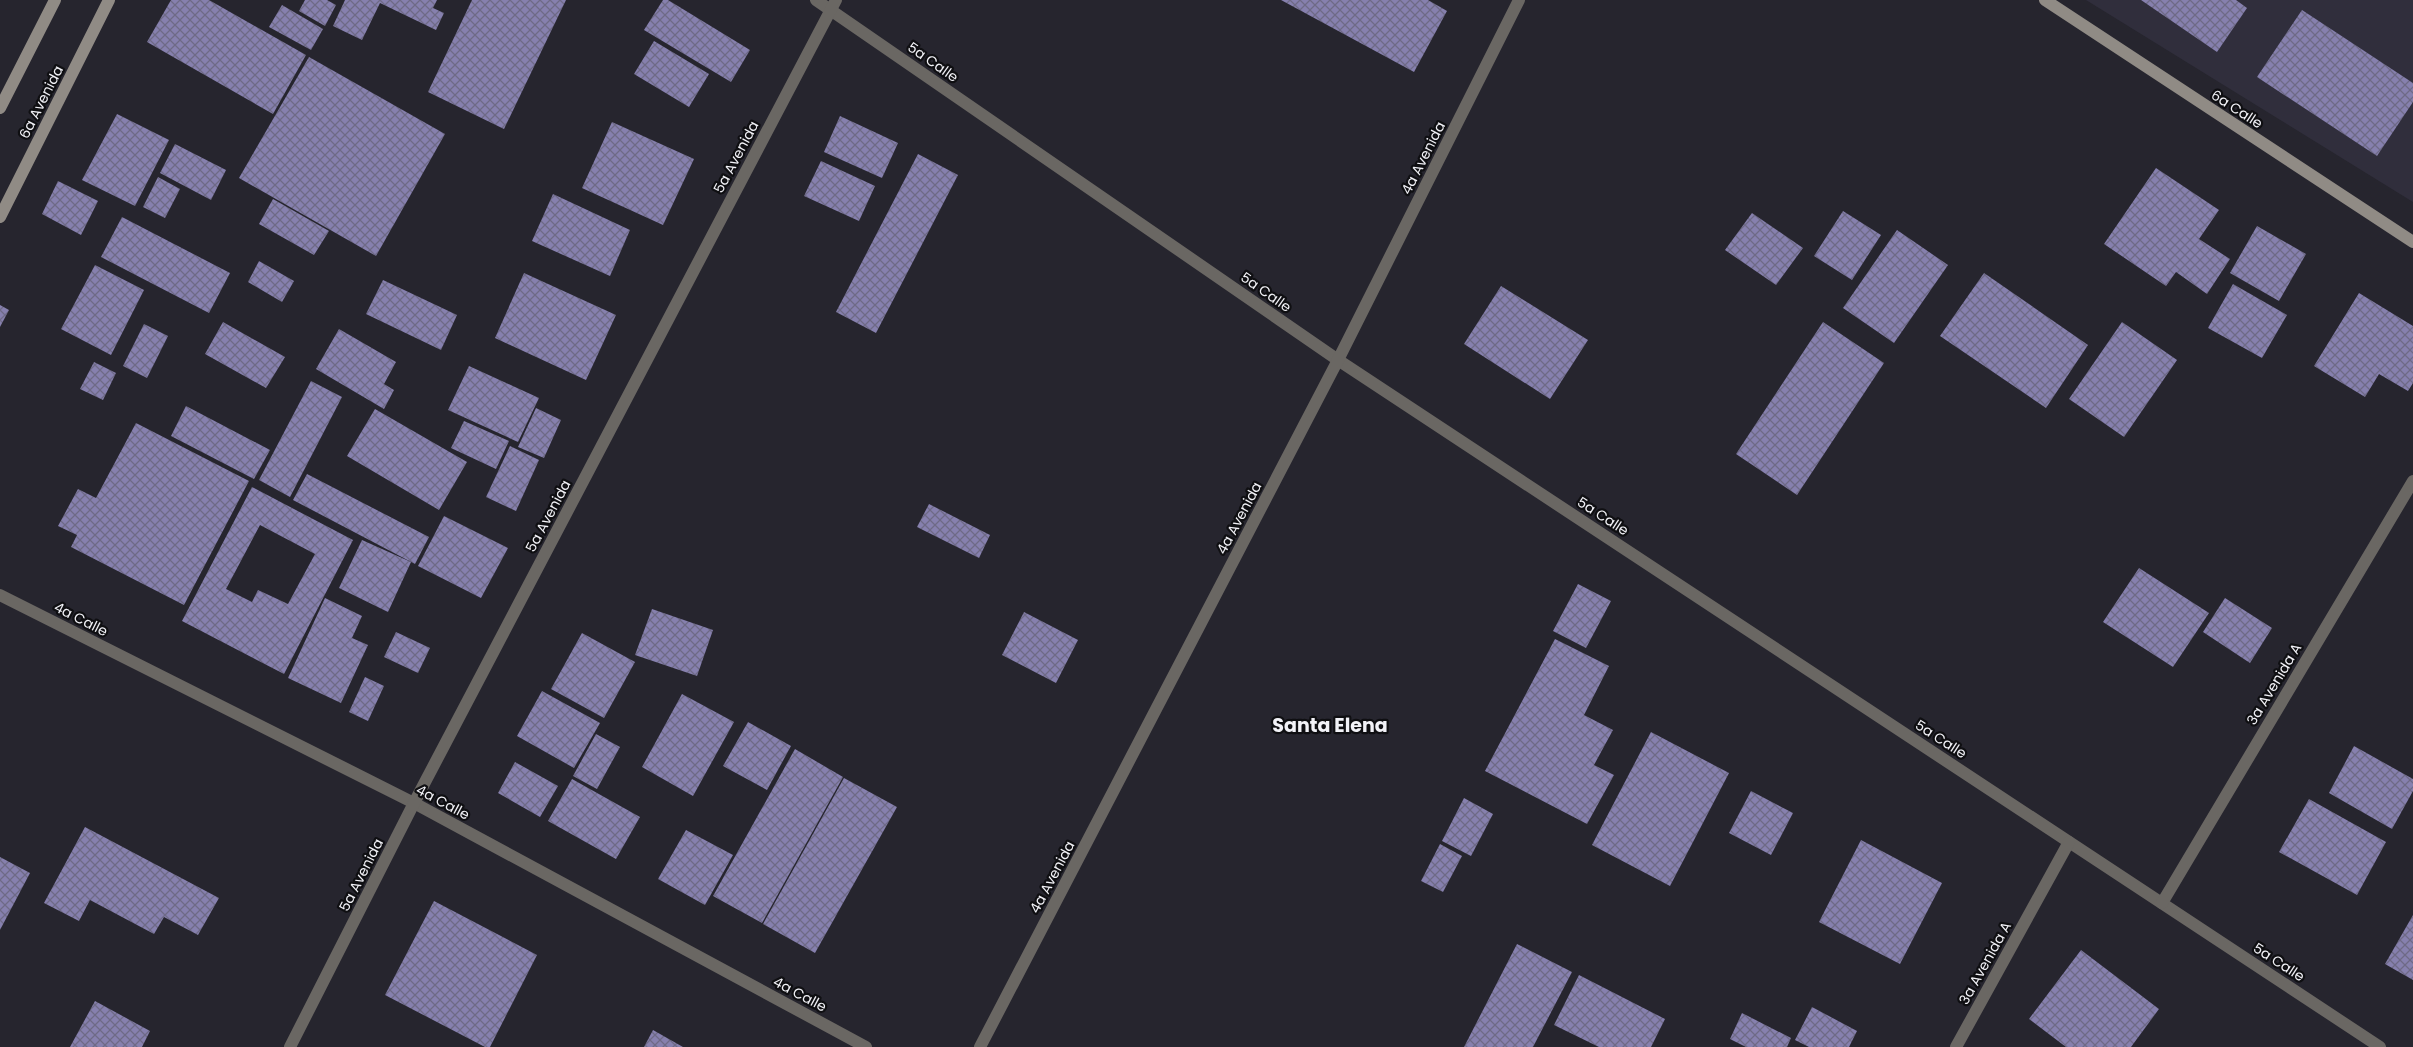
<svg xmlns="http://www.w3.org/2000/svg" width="2413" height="1047" viewBox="0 0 2413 1047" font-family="Poppins,sans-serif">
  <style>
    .built { fill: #302e3c }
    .building { fill: url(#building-cross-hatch); fill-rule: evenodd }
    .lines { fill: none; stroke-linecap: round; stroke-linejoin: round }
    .street { stroke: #6a6763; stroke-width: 12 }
    .secondary { stroke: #908b85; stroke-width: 12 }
    .labels { text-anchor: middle; stroke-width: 4.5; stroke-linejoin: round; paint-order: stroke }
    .street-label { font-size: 14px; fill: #f2f2f7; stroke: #0f0f12 }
    .district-label { font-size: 19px; font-weight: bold; fill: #f2f2f7; stroke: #0f0f12 }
  </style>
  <defs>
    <pattern id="building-cross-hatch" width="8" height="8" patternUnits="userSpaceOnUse" patternTransform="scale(1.25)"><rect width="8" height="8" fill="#8680ae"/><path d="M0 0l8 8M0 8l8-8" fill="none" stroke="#6e6a86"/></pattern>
  </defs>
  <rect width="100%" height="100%" fill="#26252e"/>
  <polygon class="built" points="2086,0 2413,0 2413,202"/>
  <g class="building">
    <polygon points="171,0 209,0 306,55 273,114 147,42"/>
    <polygon points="305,0 327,0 336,5 325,26 299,11"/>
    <polygon points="345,0 437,0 433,8 444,13 436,30 380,3 362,40 333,26"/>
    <polygon points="472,0 566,0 504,129 428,92"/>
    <polygon points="663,0 668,0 750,50 731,82 644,30"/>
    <polygon points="1281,0 1428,0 1447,11 1414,72"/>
    <polygon points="2141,0 2236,0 2247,8 2217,52"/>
    <polygon points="282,5 323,29 311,50 269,27"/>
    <polygon points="2302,10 2413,83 2413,102 2377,156 2257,77"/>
    <polygon points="654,41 709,74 689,107 634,74"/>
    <polygon points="309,57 445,134 376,256 239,178"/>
    <polygon points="117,114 169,140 135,206 82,180"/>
    <polygon points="840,116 898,143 882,178 824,152"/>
    <polygon points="612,122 694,159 663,225 582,188"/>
    <polygon points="175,144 226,170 211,200 160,173"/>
    <polygon points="918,154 958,175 876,333 836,312"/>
    <polygon points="821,161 875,186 859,221 804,196"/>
    <polygon points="2156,168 2219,210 2199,239 2230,259 2207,294 2176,272 2166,286 2104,244"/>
    <polygon points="158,177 180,189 165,218 143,207"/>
    <polygon points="58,181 98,201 81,235 42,214"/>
    <polygon points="553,194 630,230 610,276 532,241"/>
    <polygon points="273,199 329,231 314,255 259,224"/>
    <polygon points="1843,211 1881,235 1852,280 1814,256"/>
    <polygon points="1752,213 1803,248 1776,285 1725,250"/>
    <polygon points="122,217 230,273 209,313 101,257"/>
    <polygon points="2257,226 2306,254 2279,301 2230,273"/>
    <polygon points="1897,230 1948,265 1894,343 1843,308"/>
    <polygon points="259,261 294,281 282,302 248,282"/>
    <polygon points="95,265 144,290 111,355 61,329"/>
    <polygon points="524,273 616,315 586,380 495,338"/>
    <polygon points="1984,273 2088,345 2046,408 1940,336"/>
    <polygon points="383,280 457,315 441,350 366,314"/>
    <polygon points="2233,284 2287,315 2262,358 2208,328"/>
    <polygon points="1501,286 1588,340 1550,399 1464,344"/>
    <polygon points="2359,293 2413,326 2413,383 2408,391 2379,374 2365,397 2314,366"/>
    <polygon points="0,305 9,310 0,327"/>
    <polygon points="223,322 285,357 266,388 205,354"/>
    <polygon points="1823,322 1884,363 1797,495 1736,454"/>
    <polygon points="2122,322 2177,360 2124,437 2069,399"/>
    <polygon points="144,324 168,336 147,378 123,366"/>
    <polygon points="339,329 396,362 384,384 394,390 384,409 316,369"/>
    <polygon points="94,362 116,373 103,400 80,389"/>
    <polygon points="469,366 539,398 518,442 448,410"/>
    <polygon points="311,381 342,397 290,497 259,480"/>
    <polygon points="186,406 270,450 254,479 171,436"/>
    <polygon points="536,408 561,420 544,458 518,447"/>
    <polygon points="375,409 467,462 439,510 347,456"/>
    <polygon points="464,421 509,441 496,469 451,448"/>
    <polygon points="136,423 249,481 184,605 71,547 77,535 58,526 78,489 96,498"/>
    <polygon points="510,446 539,460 516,511 486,497"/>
    <polygon points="307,474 429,537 415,564 293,500"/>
    <path d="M 252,487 L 353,540 L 284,674 L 182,621 ZM 260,525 L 315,554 L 288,604 L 258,590 L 252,602 L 226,589 Z"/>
    <polygon points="929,504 990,535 979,558 917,527"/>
    <polygon points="444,516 508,548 481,598 418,566"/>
    <polygon points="362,540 411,562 388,612 339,588"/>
    <polygon points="2139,568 2209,613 2173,667 2103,622"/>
    <polygon points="1578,584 1611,601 1586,648 1553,631"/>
    <polygon points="325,598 362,616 352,638 368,645 341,703 288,678"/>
    <polygon points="2225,598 2272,628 2250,663 2203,632"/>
    <polygon points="652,609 713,630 697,676 635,655"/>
    <polygon points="1024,612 1078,640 1056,683 1002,655"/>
    <polygon points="396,632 430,648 418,673 384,657"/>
    <polygon points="582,633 635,662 604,718 551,689"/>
    <polygon points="1555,639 1609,666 1584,715 1613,730 1594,765 1614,775 1587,824 1485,771"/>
    <polygon points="365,677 384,686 368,721 349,712"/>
    <polygon points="542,691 600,723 574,768 517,736"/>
    <polygon points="682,694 734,722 693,796 642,767"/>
    <polygon points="748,722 791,746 767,790 723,766"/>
    <polygon points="1651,732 1729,773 1670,886 1592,845"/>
    <polygon points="596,734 620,747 597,789 573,776"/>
    <polygon points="2354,746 2413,779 2413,791 2392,829 2329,793"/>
    <polygon points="795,749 843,777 762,923 713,896"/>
    <polygon points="515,762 558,786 540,817 498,793"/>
    <polygon points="844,778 897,807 815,953 763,924"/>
    <polygon points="572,779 640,817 616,859 548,821"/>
    <polygon points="1751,791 1793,813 1771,855 1729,833"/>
    <polygon points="1464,798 1493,814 1471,856 1442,841"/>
    <polygon points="2309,799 2386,842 2357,895 2279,852"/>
    <polygon points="85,827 219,898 198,935 164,917 154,934 90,900 79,921 44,903"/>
    <polygon points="686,830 733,855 705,905 658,879"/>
    <polygon points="1861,840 1942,883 1900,964 1819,922"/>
    <polygon points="1440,844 1462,856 1443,892 1421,881"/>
    <polygon points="0,857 30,873 0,930"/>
    <polygon points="434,901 537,955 490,1047 485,1047 385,995"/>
    <polygon points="2413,915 2413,980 2385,964"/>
    <polygon points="1517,944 1572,972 1533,1047 1464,1047"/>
    <polygon points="2081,950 2159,1009 2131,1047 2066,1047 2029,1019"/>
    <polygon points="1579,975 1665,1019 1651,1047 1599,1047 1554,1025"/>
    <polygon points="95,1001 150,1031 142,1047 70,1047"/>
    <polygon points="1812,1007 1857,1031 1849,1047 1809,1047 1795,1040"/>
    <polygon points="1742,1013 1791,1038 1787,1047 1746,1047 1730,1039"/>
    <polygon points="653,1030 683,1047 644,1047"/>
  </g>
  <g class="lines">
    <g class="street">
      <polyline points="816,0 1338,360 2380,1047"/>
      <polyline points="0,595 414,803 866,1047"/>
      <polyline points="2162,903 2413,481"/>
      <polyline points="290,1047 414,803 836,0"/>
      <polyline points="980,1047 1338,360 1519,0"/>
      <polyline points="1956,1047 2069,842"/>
    </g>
    <g class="secondary">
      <polyline points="2045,0 2413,242"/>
      <polyline points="0,108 55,0"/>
      <polyline points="0,217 109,0"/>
    </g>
  </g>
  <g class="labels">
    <g class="street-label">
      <text transform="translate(933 62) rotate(35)" y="5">5a Calle</text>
      <text transform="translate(41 102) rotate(-63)" y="5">6a Avenida</text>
      <text transform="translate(2237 109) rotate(33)" y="5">6a Calle</text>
      <text transform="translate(736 157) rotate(-62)" y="5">5a Avenida</text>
      <text transform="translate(1423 158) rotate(-63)" y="5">4a Avenida</text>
      <text transform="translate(1266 292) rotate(35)" y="5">5a Calle</text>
      <text transform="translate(548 516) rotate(-62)" y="5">5a Avenida</text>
      <text transform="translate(1603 516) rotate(33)" y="5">5a Calle</text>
      <text transform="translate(1239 518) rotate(-62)" y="5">4a Avenida</text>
      <text transform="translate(81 619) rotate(27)" y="5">4a Calle</text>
      <text transform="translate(2274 684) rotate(-59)" y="5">3a Avenida A</text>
      <text transform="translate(1941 739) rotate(33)" y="5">5a Calle</text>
      <text transform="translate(443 802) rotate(28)" y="5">4a Calle</text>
      <text transform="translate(361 875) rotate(-63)" y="5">5a Avenida</text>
      <text transform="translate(1052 877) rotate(-62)" y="5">4a Avenida</text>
      <text transform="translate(2279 962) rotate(33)" y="5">5a Calle</text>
      <text transform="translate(1985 963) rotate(-61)" y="5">3a Avenida A</text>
      <text transform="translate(800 994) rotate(28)" y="5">4a Calle</text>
    </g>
    <g class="district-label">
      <text x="1330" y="732">Santa Elena</text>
    </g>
  </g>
</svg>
